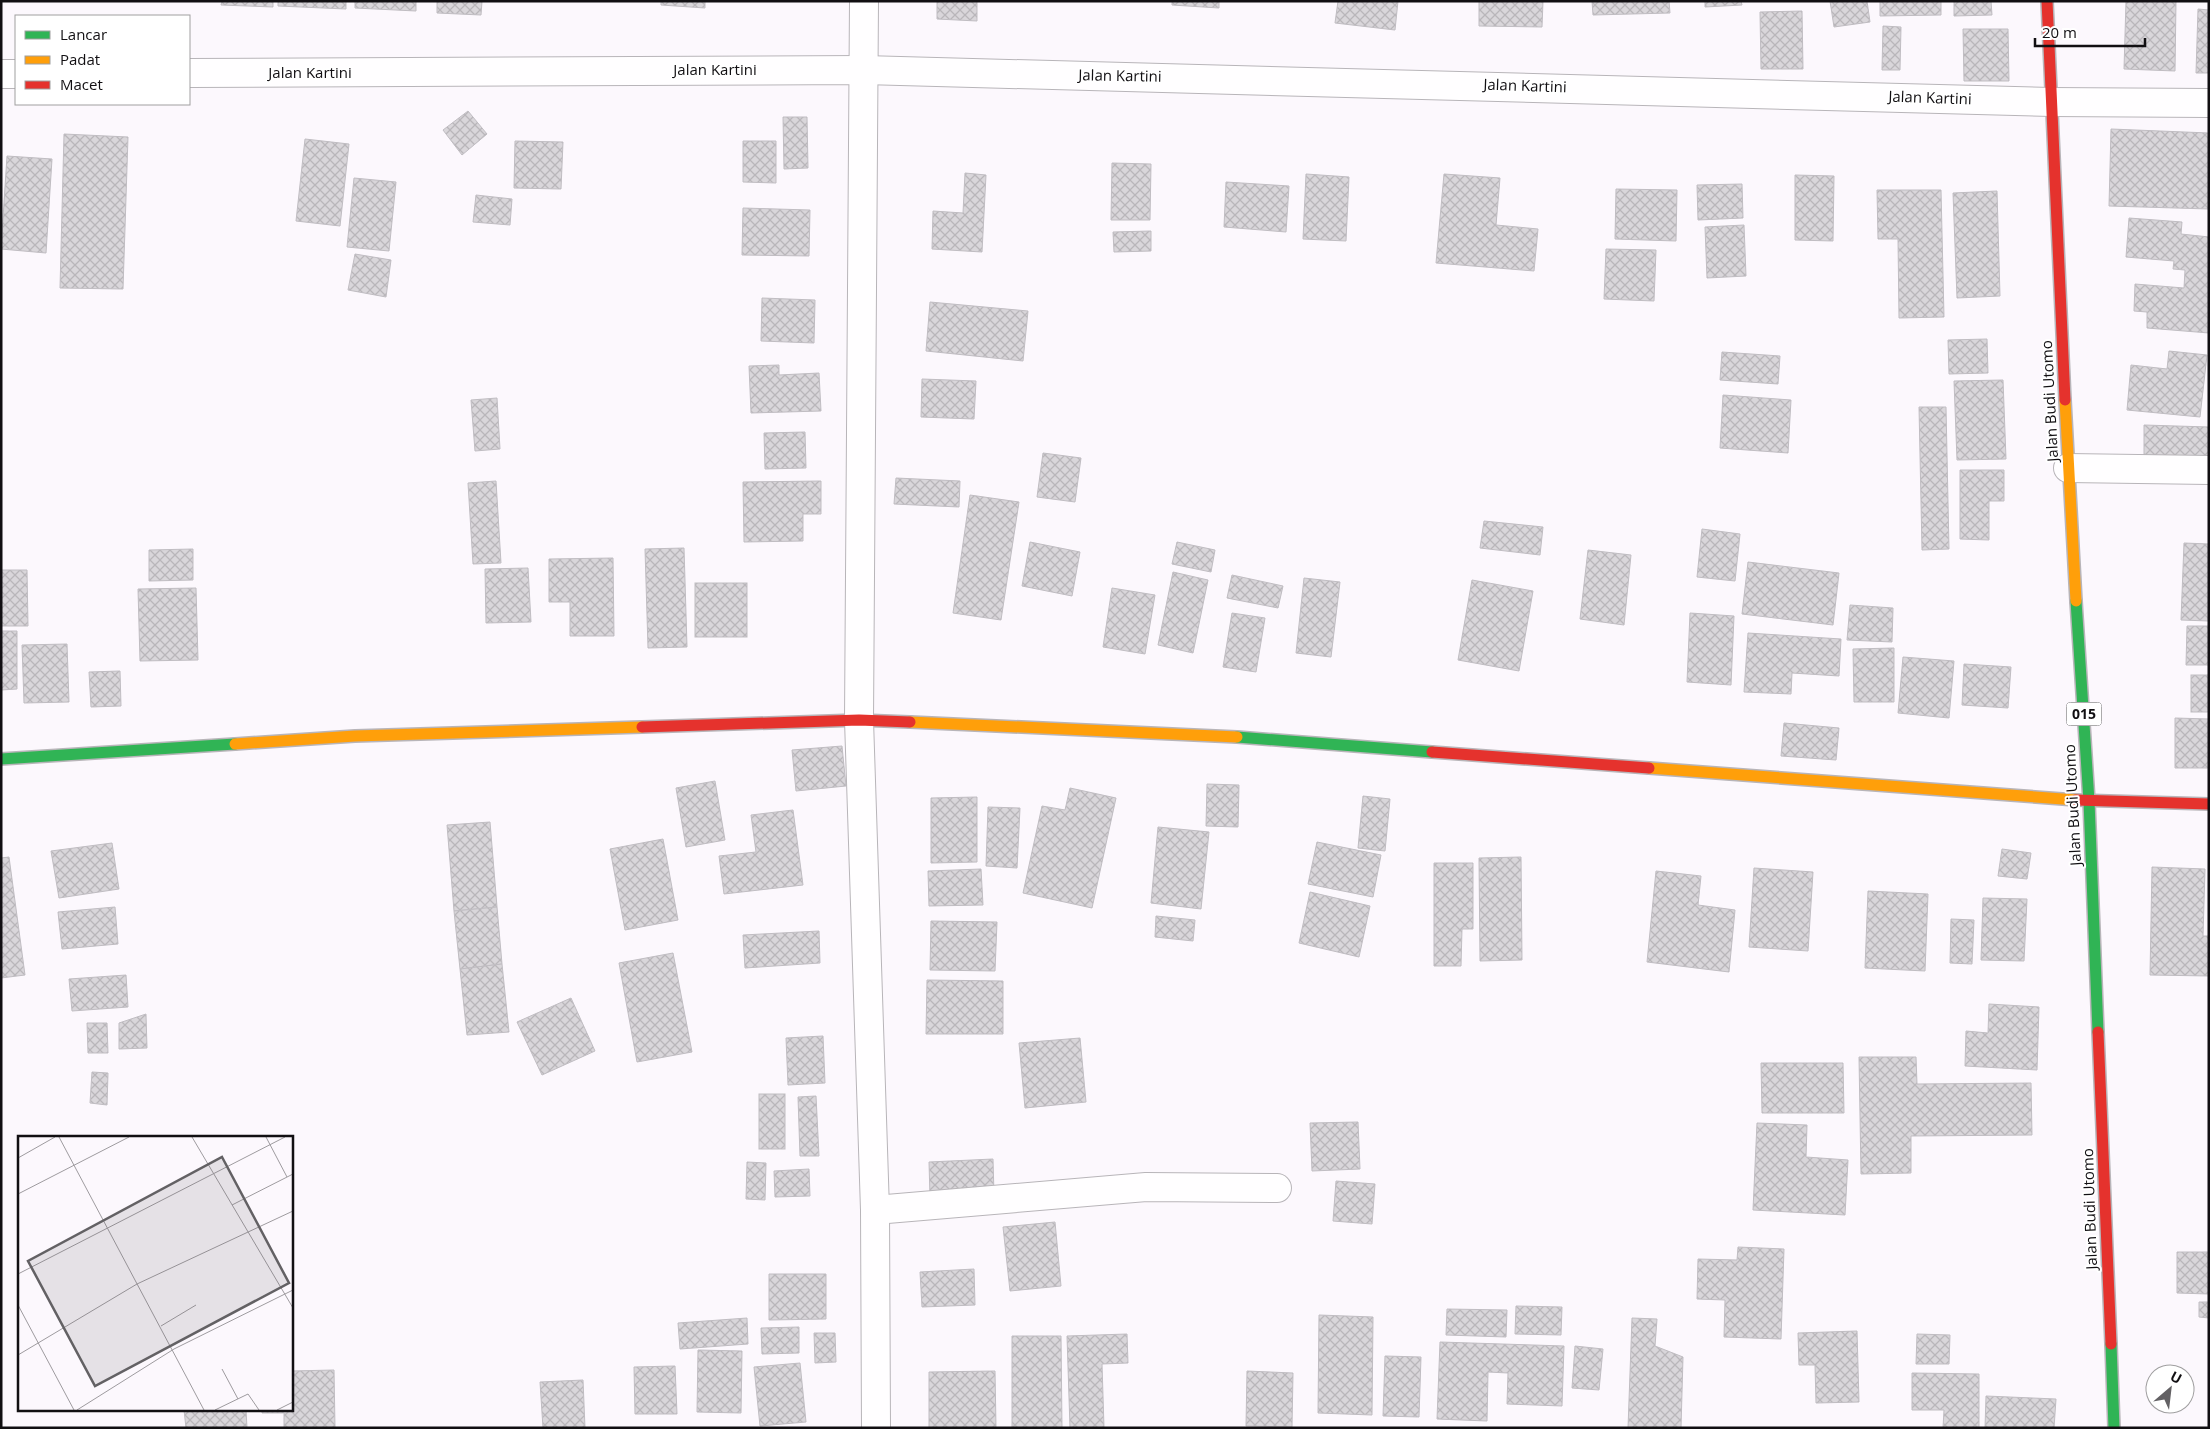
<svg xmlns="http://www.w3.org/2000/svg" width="2210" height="1429" viewBox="0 0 2210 1429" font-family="'Open Sans',sans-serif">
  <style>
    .building { fill: url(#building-cross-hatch); stroke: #c0bdc2 }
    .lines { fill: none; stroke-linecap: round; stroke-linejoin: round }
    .street-casing { stroke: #b8b5b9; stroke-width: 30 }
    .fast-casing { stroke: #b8b5b9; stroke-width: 14 }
    .slow-casing { stroke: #b8b5b9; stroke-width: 14 }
    .jam-casing { stroke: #b8b5b9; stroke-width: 14 }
    .street { stroke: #fffeff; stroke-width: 28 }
    .fast { stroke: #30b455; stroke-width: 11 }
    .slow { stroke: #ff9f0a; stroke-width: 11 }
    .jam { stroke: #e5322d; stroke-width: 11 }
    .labels { text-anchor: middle; stroke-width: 4; stroke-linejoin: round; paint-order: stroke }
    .shield { fill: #fff; stroke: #585759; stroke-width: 1 }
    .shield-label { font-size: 14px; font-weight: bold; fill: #110f12 }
    .street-label { font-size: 15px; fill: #110f12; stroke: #fff }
    .inset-road { fill: none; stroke: #9e9b9f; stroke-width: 1 }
    .view { fill: #636164; fill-opacity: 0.15; stroke: #636164; stroke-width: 2.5 }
    .inset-edge { fill: none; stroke: #110f12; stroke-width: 2.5 }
  </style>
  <defs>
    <pattern id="building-cross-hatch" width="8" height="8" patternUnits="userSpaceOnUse" patternTransform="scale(1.25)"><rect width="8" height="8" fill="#d9d6da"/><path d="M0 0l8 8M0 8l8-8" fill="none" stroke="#b9b6ba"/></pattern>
  </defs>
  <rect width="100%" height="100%" fill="#fcf8fd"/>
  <g class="building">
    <polygon points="222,1 273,1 273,7 221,5"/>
    <polygon points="278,1 346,1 346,9 278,6"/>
    <polygon points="355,1 416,1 416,11 355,8"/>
    <polygon points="437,1 482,1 481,15 437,13"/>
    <polygon points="661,1 705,1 705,8 661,5"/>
    <polygon points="937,1 977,1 977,21 937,19"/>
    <polygon points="1172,1 1219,1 1219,8 1172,5"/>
    <polygon points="1338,1 1398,1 1395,30 1335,23"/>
    <polygon points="1479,1 1543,1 1542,27 1479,26"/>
    <polygon points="1592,1 1669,1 1670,13 1593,15"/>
    <polygon points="1705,1 1741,1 1742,5 1705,7"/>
    <polygon points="1830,1 1867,1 1870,22 1834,27"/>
    <polygon points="1880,1 1941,1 1941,15 1880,16"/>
    <polygon points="1954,1 1991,1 1992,15 1954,16"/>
    <polygon points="2126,1 2176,1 2175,71 2124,69"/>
    <polygon points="2198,9 2209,10 2209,73 2196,73"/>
    <polygon points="1802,11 1803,69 1761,69 1760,12"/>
    <polygon points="1883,26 1901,27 1900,70 1882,70"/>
    <polygon points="1963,29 2008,29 2009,81 1964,81"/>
    <polygon points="468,111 487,134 462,155 443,130"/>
    <polygon points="783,117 807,117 808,168 784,169"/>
    <polygon points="2111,129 2209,133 2209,209 2109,206"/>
    <polygon points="64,134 128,137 123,289 60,288"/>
    <polygon points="305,139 349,144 340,226 296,221"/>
    <polygon points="515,141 563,142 561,189 514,188"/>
    <polygon points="743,141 776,141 776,183 743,182"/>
    <polygon points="7,156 52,159 46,253 1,249"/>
    <polygon points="1112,163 1151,164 1150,220 1111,220"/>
    <polygon points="965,173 986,175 982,252 932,249 933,211 963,213"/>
    <polygon points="1306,174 1349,177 1346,241 1303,239"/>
    <polygon points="1444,174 1500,178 1496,225 1538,229 1534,271 1436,263"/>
    <polygon points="1795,175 1834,176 1833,241 1795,240"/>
    <polygon points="354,178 396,182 389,251 347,247"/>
    <polygon points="1226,182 1289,186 1286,232 1224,227"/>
    <polygon points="1742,184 1743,218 1698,220 1697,185"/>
    <polygon points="1616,189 1677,190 1676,241 1615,239"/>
    <polygon points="1877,190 1941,190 1944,317 1899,318 1898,239 1878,239"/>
    <polygon points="1997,191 2000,296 1957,298 1953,193"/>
    <polygon points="476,195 512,199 510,225 473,222"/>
    <polygon points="743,208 810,210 809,256 742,255"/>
    <polygon points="2129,218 2182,222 2181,234 2209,237 2209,333 2147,328 2147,312 2134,311 2135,284 2184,288 2185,270 2173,269 2174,261 2126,257"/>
    <polygon points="1744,225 1746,276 1707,278 1705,227"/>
    <polygon points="1151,231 1151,251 1114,252 1113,232"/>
    <polygon points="1606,249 1656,250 1654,301 1604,299"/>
    <polygon points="355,254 391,260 386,297 348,290"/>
    <polygon points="762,298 815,300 814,343 761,341"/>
    <polygon points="930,302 1028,311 1023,361 926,351"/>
    <polygon points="1987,339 1988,373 1949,374 1948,340"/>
    <polygon points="2169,351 2207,355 2200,417 2127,410 2131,365 2167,369"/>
    <polygon points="1722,352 1780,356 1778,384 1720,380"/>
    <polygon points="779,365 779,375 819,373 821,411 751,413 749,366"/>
    <polygon points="922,379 976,381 974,419 921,417"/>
    <polygon points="2003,380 2006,459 1957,460 1954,381"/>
    <polygon points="1723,395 1791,400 1788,453 1720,448"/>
    <polygon points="497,398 500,449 475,451 471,400"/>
    <polygon points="1919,407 1946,407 1949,549 1922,550"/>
    <polygon points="2144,425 2209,427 2209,464 2144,461"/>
    <polygon points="805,432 806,468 765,469 764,433"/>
    <polygon points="1043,453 1081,458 1075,502 1037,497"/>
    <polygon points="1960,470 2004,470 2004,501 1989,501 1989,540 1960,539"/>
    <polygon points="896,478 960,481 959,507 894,504"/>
    <polygon points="496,481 501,563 473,564 468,483"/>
    <polygon points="821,481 821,514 803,514 803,541 744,542 743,482"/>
    <polygon points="970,495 1019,502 1001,620 953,613"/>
    <polygon points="1484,521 1543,527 1540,555 1480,548"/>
    <polygon points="1702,529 1740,534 1735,581 1697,577"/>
    <polygon points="1030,542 1080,552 1072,596 1022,586"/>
    <polygon points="1177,542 1215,550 1211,572 1172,564"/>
    <polygon points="2184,543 2209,544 2209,621 2181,620"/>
    <polygon points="684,548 687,647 648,648 645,549"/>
    <polygon points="193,549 193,580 149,581 149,550"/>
    <polygon points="1588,550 1631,555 1624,625 1580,619"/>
    <polygon points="613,558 614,636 570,636 570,602 549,602 549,559"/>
    <polygon points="1748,562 1839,573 1833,625 1742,614"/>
    <polygon points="528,568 531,622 486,623 485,569"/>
    <polygon points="1,570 27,570 28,626 1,626"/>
    <polygon points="1173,572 1208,580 1193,653 1158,645"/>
    <polygon points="1232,575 1283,586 1278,608 1227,598"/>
    <polygon points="1304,578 1340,582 1331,657 1296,653"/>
    <polygon points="1472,580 1533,591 1519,671 1458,660"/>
    <rect x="695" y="583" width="52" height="54"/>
    <polygon points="196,588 198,660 140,661 138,589"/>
    <polygon points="1112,588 1155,595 1145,654 1103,647"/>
    <polygon points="1850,605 1893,608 1892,642 1847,640"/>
    <polygon points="1232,613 1265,618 1256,672 1223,667"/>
    <polygon points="1690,613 1734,616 1731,685 1687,682"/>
    <polygon points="2187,626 2209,626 2209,665 2186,665"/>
    <polygon points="1,631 17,631 17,689 1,690"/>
    <polygon points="1748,633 1841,639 1839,676 1792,673 1791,694 1744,692"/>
    <polygon points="67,644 69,702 24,703 22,645"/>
    <polygon points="1894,648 1894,702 1854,702 1853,649"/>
    <polygon points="1903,657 1954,661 1949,718 1898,713"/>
    <polygon points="1964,664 2011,667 2008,708 1962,705"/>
    <polygon points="120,671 121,706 91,707 89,672"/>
    <rect x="2191" y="675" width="18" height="37"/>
    <polygon points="2175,718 2209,719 2209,768 2175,768"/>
    <polygon points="1784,723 1839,728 1836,760 1781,756"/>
    <polygon points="842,746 846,786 796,791 792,750"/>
    <polygon points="715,781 725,840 686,847 676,788"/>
    <polygon points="1207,784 1239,785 1238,827 1206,826"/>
    <polygon points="1070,788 1116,798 1092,908 1023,893 1042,806 1065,810"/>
    <polygon points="1363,796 1390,799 1385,851 1358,848"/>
    <polygon points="977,797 977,862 931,863 931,798"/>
    <polygon points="988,807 1020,808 1017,868 986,866"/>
    <polygon points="793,810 803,885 724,894 719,856 756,852 751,815"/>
    <polygon points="490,822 497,907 454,911 447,825"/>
    <polygon points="1158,827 1209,832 1201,909 1151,903"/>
    <polygon points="663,839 678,920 625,930 610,849"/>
    <polygon points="1317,842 1381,855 1373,897 1308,884"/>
    <polygon points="112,843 119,889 59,898 51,851"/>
    <polygon points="2002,849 2031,853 2027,879 1998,876"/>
    <polygon points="9,857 25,975 1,978 1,858"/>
    <polygon points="1521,857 1522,960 1480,961 1479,858"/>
    <polygon points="1434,863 1473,863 1473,929 1462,929 1461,966 1434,966"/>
    <polygon points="2152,867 2205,869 2203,936 2209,936 2209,976 2150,975"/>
    <polygon points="1754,868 1813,872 1808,951 1749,947"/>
    <polygon points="981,869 983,905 929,906 928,871"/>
    <polygon points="1656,871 1701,876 1698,905 1735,910 1729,972 1647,962"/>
    <polygon points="1868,891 1928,894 1925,971 1865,968"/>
    <polygon points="1310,892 1370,906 1359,957 1299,943"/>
    <polygon points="1983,898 2027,899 2024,961 1981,960"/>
    <polygon points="115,907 118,944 62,949 58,912"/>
    <polygon points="497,907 502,964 460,969 454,911"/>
    <polygon points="1156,916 1195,920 1193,941 1155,937"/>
    <polygon points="1951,919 1974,920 1972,964 1950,963"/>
    <polygon points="931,921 997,922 995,971 930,970"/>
    <polygon points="819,931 820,963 745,968 743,935"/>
    <polygon points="673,953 692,1052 637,1062 619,963"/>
    <polygon points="502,964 509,1032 467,1035 460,969"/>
    <polygon points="126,975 128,1007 72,1011 69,979"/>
    <polygon points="927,980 1003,981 1003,1034 926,1034"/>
    <polygon points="571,998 595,1051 542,1075 517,1022"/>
    <polygon points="1989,1004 2039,1007 2037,1070 1965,1066 1966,1031 1988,1033"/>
    <polygon points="146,1014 147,1048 119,1049 119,1023"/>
    <polygon points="87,1023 107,1023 108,1053 88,1053"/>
    <polygon points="823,1036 825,1083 788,1085 786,1038"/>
    <polygon points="1080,1038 1086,1102 1025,1108 1019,1043"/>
    <polygon points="1859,1057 1916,1057 1917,1084 2031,1083 2032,1135 1911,1136 1911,1173 1861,1174"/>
    <polygon points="1761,1063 1843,1063 1844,1113 1762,1113"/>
    <polygon points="92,1072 108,1073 107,1105 90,1103"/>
    <rect x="759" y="1094" width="26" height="55"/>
    <polygon points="816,1096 819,1156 800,1156 798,1097"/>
    <polygon points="1358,1122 1360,1169 1312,1171 1310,1123"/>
    <polygon points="1757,1123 1807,1125 1806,1157 1848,1160 1845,1215 1753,1210"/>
    <polygon points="993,1159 994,1195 930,1197 929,1162"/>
    <polygon points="747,1162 766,1163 765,1200 746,1199"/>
    <polygon points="809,1169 810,1196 775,1197 774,1171"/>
    <polygon points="1336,1181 1375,1184 1372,1224 1333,1221"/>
    <polygon points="1055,1222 1061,1286 1010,1291 1003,1227"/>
    <polygon points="1738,1247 1784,1249 1781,1339 1724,1337 1725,1300 1697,1299 1698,1259 1737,1260"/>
    <polygon points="2177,1252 2209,1252 2209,1294 2177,1293"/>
    <polygon points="974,1269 975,1305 922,1307 920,1272"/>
    <polygon points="769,1274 826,1274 826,1319 769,1320"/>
    <polygon points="2199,1302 2209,1302 2209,1318 2199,1317"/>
    <polygon points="1516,1306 1562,1307 1561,1335 1515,1334"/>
    <polygon points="1447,1309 1507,1310 1506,1337 1446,1335"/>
    <polygon points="1319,1315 1373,1317 1372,1415 1318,1413"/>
    <polygon points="747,1318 748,1344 680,1349 678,1323"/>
    <polygon points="1632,1318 1657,1319 1655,1346 1683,1357 1681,1428 1628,1428"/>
    <polygon points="799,1327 799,1353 762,1354 761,1328"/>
    <polygon points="1857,1331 1859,1402 1816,1403 1815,1365 1799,1365 1798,1333"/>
    <polygon points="814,1333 835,1333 836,1362 815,1363"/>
    <polygon points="1127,1334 1128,1363 1102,1364 1104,1428 1070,1428 1067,1336"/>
    <polygon points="1917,1334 1950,1335 1949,1364 1916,1364"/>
    <polygon points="1012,1336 1061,1336 1062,1428 1012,1428"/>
    <polygon points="1440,1342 1564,1346 1562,1406 1507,1404 1508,1373 1488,1372 1487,1421 1437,1419"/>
    <polygon points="1575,1346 1603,1349 1599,1390 1572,1388"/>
    <polygon points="698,1350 742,1351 741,1413 697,1412"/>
    <polygon points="1385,1356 1421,1357 1419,1417 1383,1416"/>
    <polygon points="800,1363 806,1422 760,1426 754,1367"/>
    <polygon points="675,1366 677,1414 635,1414 634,1367"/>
    <polygon points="334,1370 335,1428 284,1428 284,1413 262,1413 262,1410 291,1410 291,1371"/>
    <polygon points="995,1371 996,1428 929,1428 929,1372"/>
    <polygon points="1247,1371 1293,1373 1292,1427 1246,1426"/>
    <polygon points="1912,1373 1979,1374 1979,1428 1943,1428 1944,1410 1912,1410"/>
    <polygon points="583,1380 585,1428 543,1428 540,1382"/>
    <polygon points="1986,1396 2056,1399 2054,1428 1985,1428"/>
    <polygon points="184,1410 246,1410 247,1428 186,1428"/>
  </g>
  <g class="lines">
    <defs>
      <g id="street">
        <polyline points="864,1 859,720 875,1210 876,1428"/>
        <polyline points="189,73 864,70 2051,102 2209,103"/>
        <polyline points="1,74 16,74"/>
        <polyline points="2068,468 2209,470"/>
        <polyline points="875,1210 1146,1187 1277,1188"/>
      </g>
      <g id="fast">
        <polyline points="2076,601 2089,801 2098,1032"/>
        <polyline points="1237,737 1432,752"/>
        <polyline points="1,759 235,744"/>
        <polyline points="2111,1344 2114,1428"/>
      </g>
      <g id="slow">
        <polyline points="2065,400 2076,601"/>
        <polyline points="910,722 1237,737"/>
        <polyline points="235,744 355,736 642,727"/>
        <polyline points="1649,768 2076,800"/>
      </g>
      <g id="jam">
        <polyline points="2047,1 2065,400"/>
        <polyline points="642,727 859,720 910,722"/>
        <polyline points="1432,752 1649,768"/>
        <polyline points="2076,800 2209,804"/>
        <polyline points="2098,1032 2111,1344"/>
      </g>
    </defs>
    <use href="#street" class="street-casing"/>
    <use href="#fast" class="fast-casing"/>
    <use href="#slow" class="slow-casing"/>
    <use href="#jam" class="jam-casing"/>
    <use href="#street" class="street"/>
    <use href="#fast" class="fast"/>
    <use href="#slow" class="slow"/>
    <use href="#jam" class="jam"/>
  </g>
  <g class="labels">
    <rect class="shield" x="2066.5" y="702.5" width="35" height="23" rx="4"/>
    <g class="shield-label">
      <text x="2084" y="719">015</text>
    </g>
    <g class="street-label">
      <text x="715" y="75">Jalan Kartini</text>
      <text x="310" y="78">Jalan Kartini</text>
      <text transform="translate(1120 76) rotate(1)" y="5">Jalan Kartini</text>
      <text transform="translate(1525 86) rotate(2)" y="5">Jalan Kartini</text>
      <text transform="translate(1930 98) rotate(2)" y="5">Jalan Kartini</text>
      <text transform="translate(2050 401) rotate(-93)" y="5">Jalan Budi Utomo</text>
      <text transform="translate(2073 805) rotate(-93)" y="5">Jalan Budi Utomo</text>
      <text transform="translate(2090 1209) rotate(-92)" y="5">Jalan Budi Utomo</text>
    </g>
  </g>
  <g transform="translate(18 1136)">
    <rect width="275" height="275" fill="#fcf8fd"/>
    <path class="inset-road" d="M 41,1 L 186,274M 174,1 L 275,172M 248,1 L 269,41M 0,22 L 37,1M 0,58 L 111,1M 214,69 L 275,38M 0,138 L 267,1M 0,169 L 56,274M 143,190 L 178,169M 0,219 L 119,148 L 275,75M 204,233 L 220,263M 59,274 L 156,213 L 275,154M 197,274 L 230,258 L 241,274M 259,274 L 275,266"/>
    <path class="view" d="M 204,21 L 271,147 L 77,250 L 10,125 Z"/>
    <rect width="275" height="275" class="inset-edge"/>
  </g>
  <rect width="2210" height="1429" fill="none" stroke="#110f12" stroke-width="5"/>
  <rect x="15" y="15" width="175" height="90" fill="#ffffff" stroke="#a09fa0"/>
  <rect x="25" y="31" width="25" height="8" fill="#30b455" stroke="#a09fa0"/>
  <text x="60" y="40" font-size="15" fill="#110f12">Lancar</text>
  <rect x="25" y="56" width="25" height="8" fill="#ff9f0a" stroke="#a09fa0"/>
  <text x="60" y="65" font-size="15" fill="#110f12">Padat</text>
  <rect x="25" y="81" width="25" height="8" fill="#e5322d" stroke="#a09fa0"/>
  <text x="60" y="90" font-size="15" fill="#110f12">Macet</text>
  <g transform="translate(2170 1389) rotate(28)"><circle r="24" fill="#ffffff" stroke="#a09fa0"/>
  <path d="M0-4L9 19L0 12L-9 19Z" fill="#636164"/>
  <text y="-8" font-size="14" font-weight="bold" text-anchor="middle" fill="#110f12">U</text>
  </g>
  <path d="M2035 38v8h110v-8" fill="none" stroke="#110f12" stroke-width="2.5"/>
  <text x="2042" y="38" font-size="15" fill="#110f12" stroke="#ffffff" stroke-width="4" paint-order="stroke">20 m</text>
</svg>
